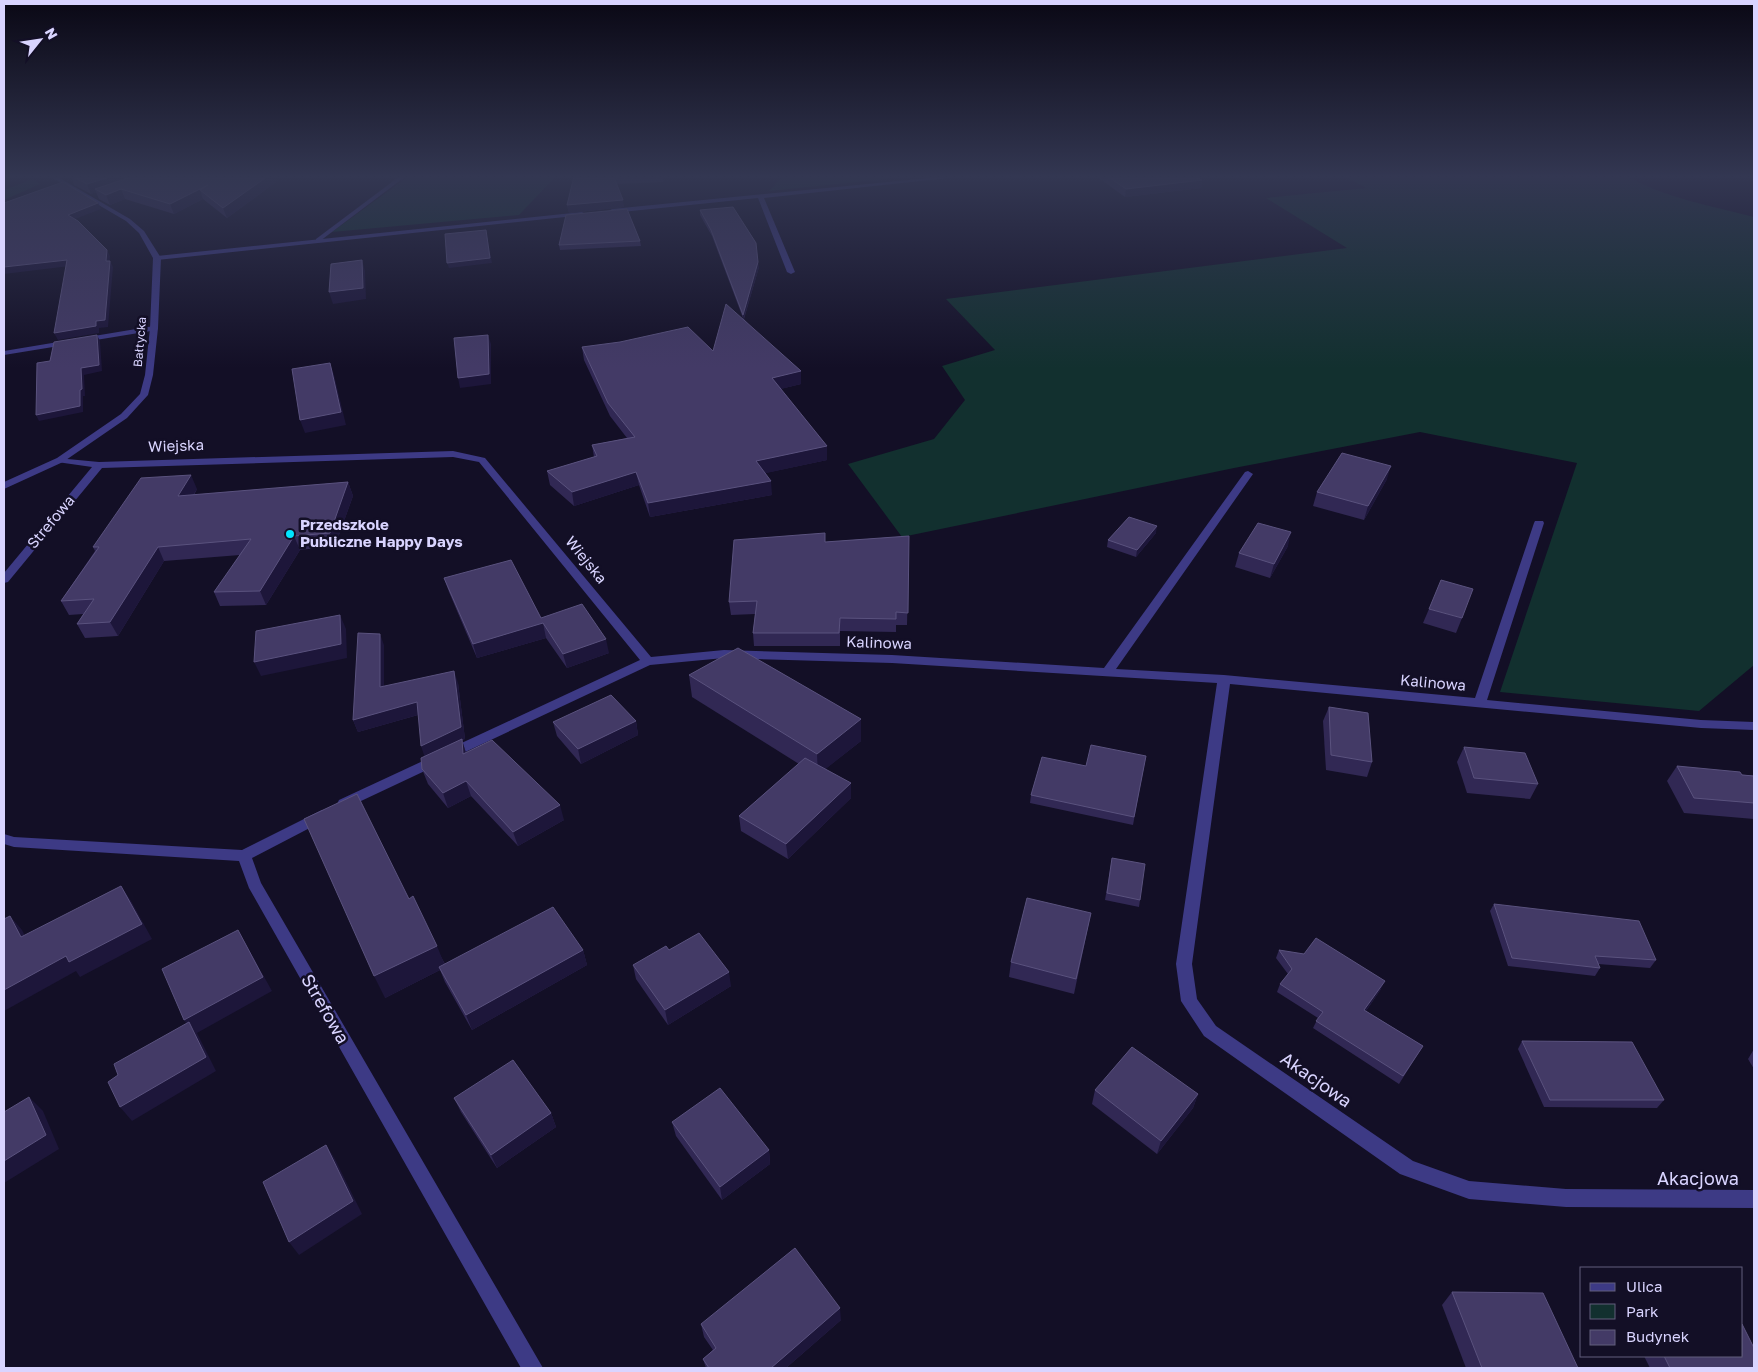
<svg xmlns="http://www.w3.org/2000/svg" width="1758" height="1372" viewBox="0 0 1758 1372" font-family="'Golos Text',sans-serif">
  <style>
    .green { fill: #12302f }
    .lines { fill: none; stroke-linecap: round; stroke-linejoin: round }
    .service { fill: #3d3a85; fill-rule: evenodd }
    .minor { fill: #3d3a85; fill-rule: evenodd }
    .tertiary { fill: #3d3a85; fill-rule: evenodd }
    .wall { fill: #312854 }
    .shaded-wall { fill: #1d163a }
    .building { fill: #433a66; stroke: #5a527e }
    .poi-dot { fill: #00e5ff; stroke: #130f26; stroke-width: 2 }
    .labels { text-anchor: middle; stroke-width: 5; stroke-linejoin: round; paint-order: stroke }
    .far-street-label { font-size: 12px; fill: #d9d4ff; stroke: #130f26 }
    .street-label { font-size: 15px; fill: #d9d4ff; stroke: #130f26 }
    .poi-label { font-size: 15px; font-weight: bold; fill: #d9d4ff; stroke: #130f26; text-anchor: start }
    .near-street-label { font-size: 18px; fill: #d9d4ff; stroke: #130f26 }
  </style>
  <rect width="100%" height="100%" fill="#130f26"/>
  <g class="green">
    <polygon points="409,176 556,176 519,215 332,232"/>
    <polygon points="783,176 915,176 769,191"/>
    <path d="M 1344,176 L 1627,176 C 1665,198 1712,206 1754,217 L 1754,665 L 1699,711 L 1500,692 L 1577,463 L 1420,432 L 1234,468 L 902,537 L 848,464 L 934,439 L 965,400 L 942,366 L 995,350 L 946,299 L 1347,248 L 1266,198 L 1366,188 Z"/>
    <polygon points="33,179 40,184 4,200 4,190"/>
  </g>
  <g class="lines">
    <polygon class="service" points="400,176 406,176 320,241 316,241 316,239"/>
    <g class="minor">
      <polygon points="949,176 966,176 764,198 795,272 791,274 787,272 758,198 612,213 609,211 612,209"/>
      <polygon points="582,212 585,214 584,215 157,260 153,258 157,256"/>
      <polygon points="154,326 158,328 157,330 4,355 4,351"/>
      <polygon points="453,451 485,458 651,657 724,650 892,655 1104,668 1245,472 1248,471 1253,474 1116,669 1224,675 1475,698 1534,523 1535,521 1543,521 1544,523 1487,700 1701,720 1754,722 1754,730 1701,728 1230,684 1192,964 1197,999 1216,1026 1413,1161 1469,1181 1566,1189 1754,1190 1754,1208 1566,1207 1469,1199 1400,1174 1204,1036 1181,1001 1176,964 1217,683 892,663 724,658 650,665 344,809 339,808 337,804 339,800 640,660 479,462 453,457 102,468 8,582 4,583 4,573 92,467 57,462 57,458 99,462"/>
      <polygon points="322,810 327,811 329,815 327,819 252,858 261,883 543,1368 521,1368 249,888 239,861 14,847 4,844 4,834 14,837 242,850"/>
    </g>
    <polygon class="tertiary" points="49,176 56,176 130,219 144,231 161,258 158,328 153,375 148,395 127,418 63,462 4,489 4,482 57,458 121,414 140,394 145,375 150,328 153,258 139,233 126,221"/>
  </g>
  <g class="wall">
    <polygon points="71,176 219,178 223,176 274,176 276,182 227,218 203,199 174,214 125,199 110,205 99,199 96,192 91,194 74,185"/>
    <polygon points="574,176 663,176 663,182 617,184 624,207 569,213 567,205"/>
    <polygon points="1096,176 1194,176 1202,180 1201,188 1125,197"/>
    <polygon points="700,210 759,267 744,319 801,384 780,389 827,446 827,460 765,473 772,495 650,517 639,485 574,506 550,485 547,471 594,457 592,445 627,438 610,416 584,360 582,347 713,351 743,318 712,236 700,215"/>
    <polygon points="640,241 641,246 560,250 559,245"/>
    <polygon points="1387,479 1364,520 1313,506 1317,492"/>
    <polygon points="348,482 353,496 335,546 300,550 266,605 220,606 214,592 240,555 164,561 118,636 85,638 77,624 83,614 69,615 61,601 95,551 93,547 197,489 194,495"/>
    <polygon points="1156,533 1136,557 1107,547 1108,540"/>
    <polygon points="909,536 907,625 896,625 896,632 840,631 840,646 754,646 753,633 755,614 731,615 729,602 826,542"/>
    <polygon points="1288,546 1270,578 1235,567 1239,553"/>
    <polygon points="444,578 541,618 609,653 567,668 546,638 477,658 449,592"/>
    <polygon points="1429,609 1462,618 1456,633 1423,623"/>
    <polygon points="384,645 384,686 458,683 465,739 462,740 466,753 564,820 518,846 471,796 448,808 428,784 422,769 425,756 418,715 358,732 353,720"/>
    <polygon points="689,675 861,741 825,769 851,798 788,859 741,831 739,816 799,764 692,697"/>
    <polygon points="1329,707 1372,762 1367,777 1326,770 1323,721"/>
    <polygon points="636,721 638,735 581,764 557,736 553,722"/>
    <polygon points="1464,747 1538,784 1530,799 1467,793 1457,762"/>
    <polygon points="1146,756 1133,825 1030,803 1031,795 1086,766"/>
    <polygon points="1677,766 1754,776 1754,819 1684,813 1667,781"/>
    <polygon points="1112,858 1140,900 1139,907 1105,900"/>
    <polygon points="409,899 445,964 583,950 587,965 472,1030 445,982 440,970 385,998"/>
    <polygon points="1494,904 1656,960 1650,968 1598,964 1600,968 1595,976 1508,966 1490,911"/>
    <polygon points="1091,913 1074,994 1009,977 1011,962"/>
    <polygon points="669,950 731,986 668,1025 636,979 633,965"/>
    <polygon points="1279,950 1381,989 1366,1011 1423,1046 1399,1084 1313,1028 1318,1018 1277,992 1280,984 1288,974 1276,958"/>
    <polygon points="1522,1041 1664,1100 1657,1108 1544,1107 1518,1049"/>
    <polygon points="1754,1049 1754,1069 1748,1059"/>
    <polygon points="1095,1090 1198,1094 1193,1108 1157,1154 1092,1104"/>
    <polygon points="454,1098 551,1113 556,1127 497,1168 461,1112"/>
    <polygon points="672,1122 769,1150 770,1164 722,1200 676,1136"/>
    <polygon points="1452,1292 1578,1368 1466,1368 1442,1305"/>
    <polygon points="841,1320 786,1368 706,1368 703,1359 713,1350 704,1337 701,1324"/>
    <polygon points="1644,1356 1742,1356 1754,1368 1650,1368"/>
  </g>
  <g class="shaded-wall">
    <polygon points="113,176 145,176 95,189 96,192 91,194 87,184"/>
    <polygon points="268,176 274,176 276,182 227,218 223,208"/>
    <polygon points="1202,180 1201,188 1125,197 1126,189"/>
    <polygon points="208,185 200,190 203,199 174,214 170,204"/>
    <polygon points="121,189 125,199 110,205 106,195"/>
    <polygon points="623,200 624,207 569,213 567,205"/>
    <polygon points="98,203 101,209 70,221 68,215"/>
    <polygon points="486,230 492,263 449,268 447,263"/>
    <polygon points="107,250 110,256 109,268 106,261"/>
    <polygon points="67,260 70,266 4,274 4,267"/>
    <polygon points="362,260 365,271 366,299 333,304 329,292"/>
    <polygon points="110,261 113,267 108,327 99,328 99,333 58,340 54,333 96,321"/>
    <polygon points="758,262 759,267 743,321 743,315"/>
    <polygon points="97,335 100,341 102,371 84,375 85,396 83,396 83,412 39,421 36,415 80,390 81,368"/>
    <polygon points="488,335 491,344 491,384 460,388 458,378"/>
    <polygon points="330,363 334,375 346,425 305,433 300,420"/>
    <polygon points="801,371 801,384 773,391 772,378"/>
    <polygon points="827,446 827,460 757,475 756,461"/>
    <polygon points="1391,466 1387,479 1364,520 1368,506"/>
    <polygon points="636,472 639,485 574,506 572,492"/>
    <polygon points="191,475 197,489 184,510 178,496"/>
    <polygon points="771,481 772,495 650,517 648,503"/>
    <polygon points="348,482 353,496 335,546 330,533"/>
    <polygon points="1157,526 1156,533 1136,557 1137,550"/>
    <polygon points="1291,532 1288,546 1270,578 1274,564"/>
    <polygon points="294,536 300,550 266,605 260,591"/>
    <polygon points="158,547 164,561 118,636 110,622"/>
    <polygon points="340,615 346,629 347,658 261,676 254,662"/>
    <polygon points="543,623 546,638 477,658 473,644"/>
    <polygon points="380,634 384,645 384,698 380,687"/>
    <polygon points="606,639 609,653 567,668 563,654"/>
    <polygon points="454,671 458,683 465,739 462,740 466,753 425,758 421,746"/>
    <polygon points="417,702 421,714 358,732 353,720"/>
    <polygon points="861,719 861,741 818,775 817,754"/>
    <polygon points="636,721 638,735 581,764 578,749"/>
    <polygon points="466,781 471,796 448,808 443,793"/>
    <polygon points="851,783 851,798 788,859 786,844"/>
    <polygon points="560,805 564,820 518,846 513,832"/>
    <polygon points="121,886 131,901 152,939 80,977 76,971 4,1011 4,990"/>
    <polygon points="10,916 22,930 33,952 21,937"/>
    <polygon points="238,930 272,991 197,1033 216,1071 132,1121 120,1107 194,1034 184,1020"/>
    <polygon points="437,946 446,968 439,967 440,970 385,998 374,976"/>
    <polygon points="583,950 587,965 472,1030 466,1015"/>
    <polygon points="729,972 731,986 668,1025 665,1010"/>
    <polygon points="1385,981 1381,989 1361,1018 1364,1010"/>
    <polygon points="1198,1094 1193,1108 1157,1154 1161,1141"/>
    <polygon points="29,1097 43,1111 59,1149 4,1183 4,1161"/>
    <polygon points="551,1113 556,1127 497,1168 491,1155"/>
    <polygon points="326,1145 335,1159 362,1214 299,1255 289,1242"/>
    <polygon points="769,1150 770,1164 722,1200 720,1187"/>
    <polygon points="840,1308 841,1320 786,1368 771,1368"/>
  </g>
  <g class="building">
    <polygon points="71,176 113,176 87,184"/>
    <polygon points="134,176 211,176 219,178 223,176 268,176 223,208 200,190 208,185 170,204 121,189 106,195 95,189"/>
    <polygon points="574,176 649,176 614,177 623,200 567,205"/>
    <polygon points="1107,176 1194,176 1202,180 1126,189"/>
    <polygon points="63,182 98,203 68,215 78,221 107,250 106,261 110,261 105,320 96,321 96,326 54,333 67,260 4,267 4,203"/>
    <polygon points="733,207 756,243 758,262 743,315 711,230 700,210"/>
    <polygon points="627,209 640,241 559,245 566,215"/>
    <polygon points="486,230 490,258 447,263 445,234"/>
    <polygon points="362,260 363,288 329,292 331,264"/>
    <polygon points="726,304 801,371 772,378 827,446 756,461 771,481 648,503 636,472 572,492 547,471 597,456 592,445 635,437 608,403 582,347 620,342 688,327 713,351"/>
    <polygon points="97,335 99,365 81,368 82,389 80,390 80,406 36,415 37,363 50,361 54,342"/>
    <polygon points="488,335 489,374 458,378 454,338"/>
    <polygon points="330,363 341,412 300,420 292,369"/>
    <polygon points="1342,453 1391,466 1368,506 1317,492"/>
    <polygon points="191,475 178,496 348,482 330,533 294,536 260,591 214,592 251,539 158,547 110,622 77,624 94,599 61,601 99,547 93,547 141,478"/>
    <polygon points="1129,517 1157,526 1137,550 1108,540"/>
    <polygon points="1258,523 1291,532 1274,564 1239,553"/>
    <polygon points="825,533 825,542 909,536 908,613 896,612 896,619 840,618 839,633 753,633 757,601 729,602 734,540"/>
    <polygon points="511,560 541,618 582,604 606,639 563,654 543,623 473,644 444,578"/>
    <polygon points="1441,580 1473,589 1462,618 1429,609"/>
    <polygon points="340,615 341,644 254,662 256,631"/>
    <polygon points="358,633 380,634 380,687 454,671 461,727 421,746 417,702 353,720"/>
    <polygon points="738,648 861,719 817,754 689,675"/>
    <polygon points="611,695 636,721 578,749 553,722"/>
    <polygon points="1329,707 1368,713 1372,762 1331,755"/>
    <polygon points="462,739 463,754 492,740 560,805 513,832 466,781 443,793 422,769 421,758"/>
    <polygon points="1091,745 1146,756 1134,817 1031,795 1042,757 1086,766"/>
    <polygon points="1464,747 1525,753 1538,784 1474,778"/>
    <polygon points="805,758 851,783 786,844 739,816"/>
    <polygon points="1677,766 1740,772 1742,775 1754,776 1754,803 1694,798"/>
    <polygon points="357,794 409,899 413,896 437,946 374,976 304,819"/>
    <polygon points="1112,858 1145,864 1140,900 1107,893"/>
    <polygon points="121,886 142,924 69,962 66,956 4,990 4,919 10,916 21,937"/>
    <polygon points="1027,898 1091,913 1076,979 1011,962"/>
    <polygon points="1494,904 1639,921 1656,960 1595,956 1600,968 1512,958"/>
    <polygon points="553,907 583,950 466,1015 439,967"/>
    <polygon points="238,930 263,977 184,1020 162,969"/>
    <polygon points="699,933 729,972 665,1010 633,965 666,946 669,950"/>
    <polygon points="1316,938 1385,981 1364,1010 1423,1046 1403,1076 1316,1021 1323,1012 1280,984 1292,969 1279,950 1304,954"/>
    <polygon points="189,1022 206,1057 120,1107 108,1082 118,1075 114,1064"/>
    <polygon points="1522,1041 1632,1042 1664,1100 1550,1100"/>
    <polygon points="1132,1047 1198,1094 1161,1141 1095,1090"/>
    <polygon points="513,1060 551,1113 491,1155 454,1098"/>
    <polygon points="720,1088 769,1150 720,1187 672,1122"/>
    <polygon points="29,1097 46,1135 4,1161 4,1112"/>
    <polygon points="326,1145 353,1201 289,1242 263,1182"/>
    <polygon points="795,1248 840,1308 771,1368 709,1368 703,1359 716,1348 701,1324"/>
    <polygon points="1452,1292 1543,1293 1578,1368 1482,1368"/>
    <polygon points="1742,1324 1754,1348 1754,1368 1670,1368 1664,1356 1742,1356"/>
  </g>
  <linearGradient id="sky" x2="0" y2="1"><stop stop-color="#0a0815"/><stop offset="0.48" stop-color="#333752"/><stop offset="1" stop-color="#333752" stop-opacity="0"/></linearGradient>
  <rect width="1758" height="368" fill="url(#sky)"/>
  <circle class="poi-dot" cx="290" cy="534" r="5"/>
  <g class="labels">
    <g class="far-street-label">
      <text transform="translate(140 342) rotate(-85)" y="4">Bałtycka</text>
    </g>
    <g class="street-label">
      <text transform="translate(176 446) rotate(-2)" y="5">Wiejska</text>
      <text transform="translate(51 522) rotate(-50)" y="5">Strefowa</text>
      <text transform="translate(586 560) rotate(51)" y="5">Wiejska</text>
      <text transform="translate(879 643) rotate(2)" y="5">Kalinowa</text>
      <text transform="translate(1433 683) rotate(5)" y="5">Kalinowa</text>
    </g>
    <g class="poi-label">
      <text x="300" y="530">Przedszkole<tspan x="300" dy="17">Publiczne Happy Days</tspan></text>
    </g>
    <g class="near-street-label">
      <text transform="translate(325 1009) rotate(60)" y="6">Strefowa</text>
      <text transform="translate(1316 1080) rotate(35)" y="6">Akacjowa</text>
      <text x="1698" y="1185">Akacjowa</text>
    </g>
  </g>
  <rect width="1758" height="1372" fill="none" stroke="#d9d4ff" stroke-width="10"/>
  <rect x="1580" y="1267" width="162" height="90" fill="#130f26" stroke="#625e7d"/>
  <rect x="1590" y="1283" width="25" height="8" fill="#3d3a85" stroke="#625e7d"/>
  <text x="1626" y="1292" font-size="15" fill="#d9d4ff">Ulica</text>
  <rect x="1590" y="1304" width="25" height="15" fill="#12302f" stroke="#625e7d"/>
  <text x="1626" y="1317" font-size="15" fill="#d9d4ff">Park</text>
  <rect x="1590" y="1330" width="25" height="15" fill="#433a66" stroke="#625e7d"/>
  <text x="1626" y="1342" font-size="15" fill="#d9d4ff">Budynek</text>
  <g transform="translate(40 40) rotate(60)" stroke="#130f26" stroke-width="4" paint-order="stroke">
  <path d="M0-4L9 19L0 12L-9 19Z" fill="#d9d4ff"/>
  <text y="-8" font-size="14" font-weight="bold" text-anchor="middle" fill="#d9d4ff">N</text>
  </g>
</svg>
